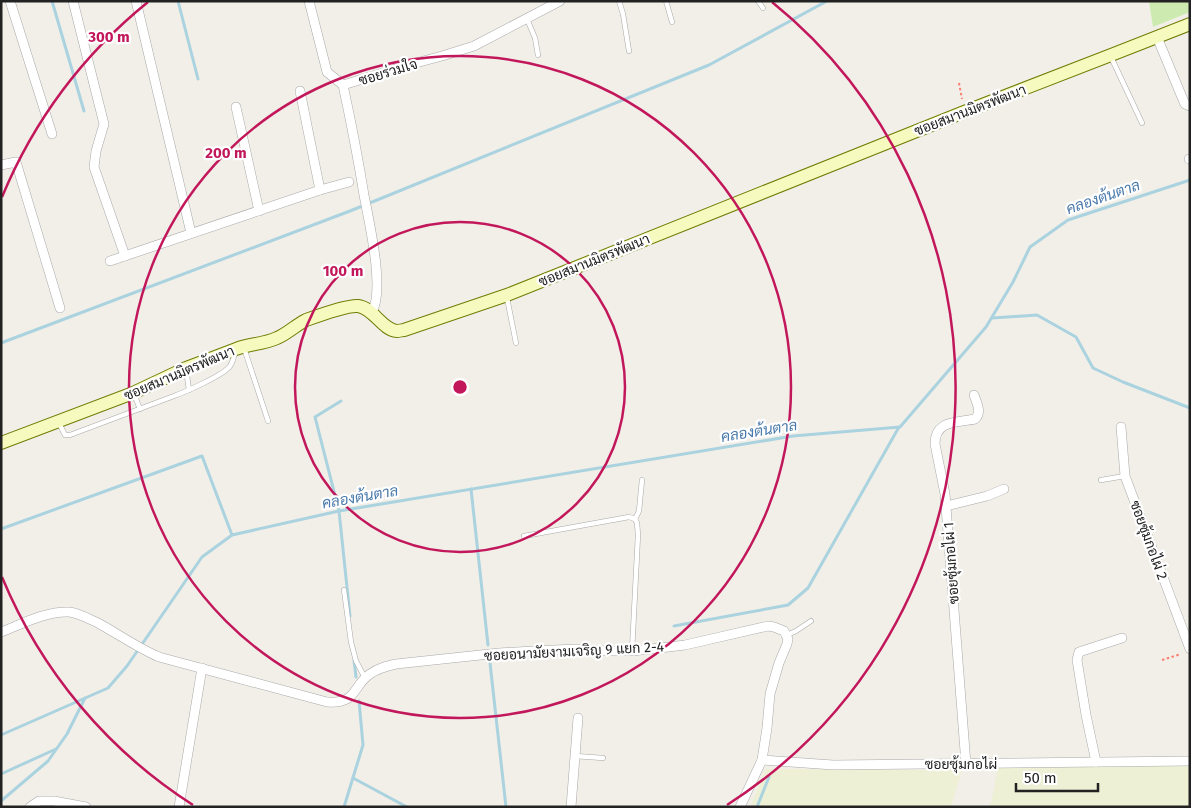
<svg xmlns="http://www.w3.org/2000/svg" width="1191" height="808" viewBox="0 0 1191 808" font-family="'Fira Sans',Sarabun,sans-serif">
  <style>
    .farmland { fill: #eef0d5 }
    .grass { fill: #cdebb0 }
    .lines { fill: none; stroke-linecap: round; stroke-linejoin: round }
    .stream { stroke: #aad3df; stroke-width: 3 }
    .lane-casing { stroke: #a9a9a9; stroke-width: 5.5 }
    .street-casing { stroke: #a9a9a9; stroke-width: 10 }
    .secondary-casing { stroke: #707d05; stroke-width: 14 }
    .path { stroke: #fa8072; stroke-width: 2; stroke-dasharray: 2.5 2.5; stroke-linecap: butt }
    .lane { stroke: #fff; stroke-width: 4.5 }
    .street { stroke: #fff; stroke-width: 9 }
    .secondary { stroke: #f7fabf; stroke-width: 12 }
    .ring { fill: none; stroke: #c2185b; stroke-width: 2.5 }
    .labels { text-anchor: middle; stroke-width: 4.5; stroke-linejoin: round; paint-order: stroke }
    .street-label { font-size: 14px; fill: #222; stroke: #fff }
    .water-label { font-size: 15px; font-style: italic; fill: #4a7aab; stroke: #fff }
    .centre { fill: #c2185b; stroke: #fff; stroke-width: 2.5 }
    .ring-label { font-size: 15px; text-anchor: middle; font-weight: bold; fill: #c2185b; stroke: #fff; stroke-width: 4.5; stroke-linejoin: round; paint-order: stroke }
  </style>
  <rect width="100%" height="100%" fill="#f2efe9"/>
  <g class="farmland">
    <polygon points="1190,760 1190,807 990,807 998,768"/>
    <polygon points="766,769 962,770 951,807 750,807"/>
  </g>
  <polygon class="grass" points="1149,1 1190,1 1190,12 1153,27"/>
  <g class="lines">
    <g class="stream">
      <polyline points="52,1 84,111"/>
      <polyline points="178,1 198,79"/>
      <polyline points="992,318 1037,315 1076,337 1093,368 1123,382 1190,408"/>
      <polyline points="1,343 350,211 709,65 827,1"/>
      <polyline points="341,401 315,417 339,511 350,616"/>
      <polyline points="471,489 488,645"/>
      <polyline points="1,529 202,456 232,535 339,511 793,436 900,427 986,327 1013,282 1030,247 1068,220 1190,180"/>
      <polyline points="674,626 788,605 808,588 899,427"/>
      <polyline points="354,660 356,677"/>
      <polyline points="490,663 506,807"/>
      <polyline points="1,735 108,688 127,666 202,557 232,535"/>
      <polyline points="1,774 56,749"/>
      <polyline points="353,778 407,807"/>
      <polyline points="1,801 48,761 67,734 85,698"/>
      <polyline points="344,807 363,745 359,701"/>
      <polyline points="757,807 769,777"/>
    </g>
    <defs>
      <g id="lane">
        <polyline points="619,1 623,14 629,51"/>
        <polyline points="666,1 672,22"/>
        <polyline points="758,1 763,8"/>
        <polyline points="527,19 535,38 538,55"/>
        <polyline points="1111,57 1142,123"/>
        <polyline points="507,298 516,343"/>
        <polyline points="244,348 268,421"/>
        <polyline points="186,369 189,390"/>
        <polyline points="134,394 140,409"/>
        <path d="M 59,423 L 65,435 L 70,435 L 174,396 C 185,392 224,375 230,366 C 233,362 234,357 235,352"/>
        <polyline points="1101,480 1125,476"/>
        <polyline points="635,519 639,511 642,480"/>
        <polyline points="524,536 629,517 635,519 637,523 638,535 632,651"/>
        <polyline points="344,590 351,642 356,661 365,678"/>
        <polyline points="787,635 796,631 811,621"/>
        <polyline points="575,756 603,758"/>
      </g>
      <g id="street">
        <polyline points="10,1 52,134"/>
        <polyline points="73,1 104,124 96,151 94,167 125,256"/>
        <polyline points="136,1 191,233"/>
        <polyline points="309,1 327,72 343,85"/>
        <polyline points="1157,37 1184,102 1185,104 1190,106"/>
        <polyline points="300,91 320,190"/>
        <polyline points="236,107 259,211"/>
        <polyline points="1189,159 1190,159"/>
        <polyline points="1,165 16,162 60,308"/>
        <polyline points="110,261 320,190 349,182"/>
        <path d="M 372,312 C 385,289 369,222 364,195 C 358,158 351,122 343,85 L 412,64 L 442,56 L 474,46 L 560,1"/>
        <polyline points="1121,427 1125,476 1190,649"/>
        <polyline points="946,506 987,496 1004,489"/>
        <path d="M 1,632 C 22,624 46,611 69,612 C 79,613 89,619 98,623 C 118,634 138,648 159,657 L 327,702 C 358,704 352,686 370,674 C 378,668 387,666 396,664 L 499,653 L 533,651 L 576,649 L 607,651 L 632,651 L 660,648 L 685,645 L 768,626 L 774,627 L 784,631 L 788,639 L 787,644 L 779,663 L 770,694 L 767,728 L 762,760 L 740,807"/>
        <polyline points="762,760 833,765 1190,761"/>
        <polyline points="1096,762 1086,715 1077,660 1079,652 1122,638"/>
        <path d="M 966,764 L 945,494 L 935,444 C 935,420 956,423 975,419 C 982,413 977,403 974,395"/>
        <polyline points="30,807 39,801 54,801 86,807"/>
        <polyline points="179,807 202,668"/>
        <polyline points="571,807 578,718"/>
      </g>
      <path id="secondary" d="M 1,443 L 133,393 L 186,368 L 236,349 C 249,344 264,344 277,338 C 287,334 296,325 306,320 C 317,316 348,305 358,306 C 374,308 382,330 397,331 C 399,331 402,330 404,330 L 507,295 L 964,112 L 1111,55 L 1190,24"/>
    </defs>
    <use href="#lane" class="lane-casing"/>
    <use href="#street" class="street-casing"/>
    <use href="#secondary" class="secondary-casing"/>
    <g class="path">
      <polyline points="959,83 962,99"/>
      <polyline points="1162,660 1181,654"/>
    </g>
    <use href="#lane" class="lane"/>
    <use href="#street" class="street"/>
    <use href="#secondary" class="secondary"/>
  </g>
  <g class="ring">
    <circle cx="460" cy="387" r="165"/>
    <circle cx="460" cy="387" r="331"/>
    <path d="M193 805A496 496 0 0 1 2 577M2 197A496 496 0 0 1 148 2M772 2A496 496 0 0 1 727 805"/>
  </g>
  <g class="labels">
    <g class="street-label">
      <text transform="translate(388 72) rotate(-17)" y="5">ซอยร่วมใจ</text>
      <text transform="translate(970 110) rotate(-21)" y="5">ซอยสมานมิตรพัฒนา</text>
      <text transform="translate(594 260) rotate(-22)" y="5">ซอยสมานมิตรพัฒนา</text>
      <text transform="translate(179 373) rotate(-23)" y="5">ซอยสมานมิตรพัฒนา</text>
      <text transform="translate(1149 540) rotate(70)" y="5">ซอยซุ้มกอไผ่ 2</text>
      <text transform="translate(951 563) rotate(-94)" y="5">ซอยซุ้มกอไผ่ 1</text>
      <text transform="translate(574 651) rotate(-3)" y="5">ซอยอนามัยงามเจริญ 9 แยก 2-4</text>
      <text x="961" y="769">ซอยซุ้มกอไผ่</text>
    </g>
    <g class="water-label">
      <text transform="translate(1103 197) rotate(-19)" y="5">คลองต้นตาล</text>
      <text transform="translate(759 431) rotate(-9)" y="5">คลองต้นตาล</text>
      <text transform="translate(360 497) rotate(-10)" y="5">คลองต้นตาล</text>
    </g>
  </g>
  <circle cx="460" cy="387" r="8" class="centre"/>
  <g class="ring-label">
    <text x="109" y="42">300 m</text>
    <text x="226" y="158">200 m</text>
    <text x="343" y="276">100 m</text>
  </g>
  <rect width="1191" height="808" fill="none" stroke="#222222" stroke-width="5"/>
  <path d="M1016 783v8h82v-8" fill="none" stroke="#222222" stroke-width="2.5"/>
  <text x="1024" y="783" font-size="15" fill="#222222" stroke="#ffffff" stroke-width="4" paint-order="stroke">50 m</text>
</svg>
